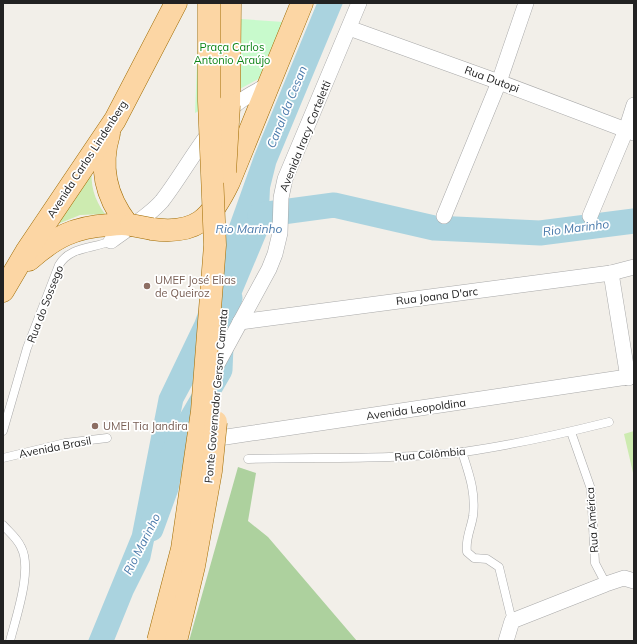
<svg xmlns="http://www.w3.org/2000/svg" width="637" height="644" viewBox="0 0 637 644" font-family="Mulish,sans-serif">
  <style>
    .grass { fill: #cdebb0 }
    .forest { fill: #add19e }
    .park { fill: #c8facc }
    .water { fill: #aad3df }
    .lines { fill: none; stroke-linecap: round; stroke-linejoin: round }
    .river { stroke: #aad3df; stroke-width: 25 }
    .lane-casing { stroke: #a9a9a9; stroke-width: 9 }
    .street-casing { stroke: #a9a9a9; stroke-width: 16 }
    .primary-casing { stroke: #a06b00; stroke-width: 23 }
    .lane { stroke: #fff; stroke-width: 8 }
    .street { stroke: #fff; stroke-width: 15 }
    .primary { stroke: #fcd6a4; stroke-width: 22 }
    .primary-bridge-casing { stroke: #a06b00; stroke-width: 23; stroke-linecap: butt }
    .primary-bridge { stroke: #fcd6a4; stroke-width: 22 }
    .education-dot { fill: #8d6e63; stroke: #fff; stroke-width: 1.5 }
    .labels { text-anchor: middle; stroke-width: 3.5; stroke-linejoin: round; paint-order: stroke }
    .park-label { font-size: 11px; fill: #0c8416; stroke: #fff }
    .street-label { font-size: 11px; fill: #222; stroke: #fff }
    .education-label { font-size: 11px; fill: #785e54; stroke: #fff; text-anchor: start }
    .water-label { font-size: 12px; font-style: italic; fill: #4a7aab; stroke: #fff }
  </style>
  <rect width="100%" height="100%" fill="#f2efe9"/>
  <g class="grass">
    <path d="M 92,166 C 90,185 94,199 105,214 L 80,215 L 53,226 Z"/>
    <polygon points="634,431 634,477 624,434"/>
  </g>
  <polygon class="forest" points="238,467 256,473 248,521 268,537 357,641 189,641"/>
  <polygon class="park" points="199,16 284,22 262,77 195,113"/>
  <polygon class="water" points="317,3 343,3 276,164 270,188 268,231 242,293 183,402 150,560 133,594 114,641 88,641 132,534 159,396 195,321 254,156"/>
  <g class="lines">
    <g class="river">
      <polyline points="260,215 334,205 434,228 540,233 634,221"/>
      <polyline points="151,529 166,488 172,458 177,444 220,370 222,322 230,298"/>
    </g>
    <defs>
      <g id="lane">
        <path d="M 3,431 L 27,348 L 59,265 C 70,246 93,249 111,241"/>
        <polyline points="571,432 591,489 595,563 606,584"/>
        <path d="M 462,452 C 469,474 476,492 473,516 C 471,529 465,539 467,552 L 474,558 L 487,559 L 499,567 L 512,621"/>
        <polyline points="3,458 65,443 107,438"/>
        <path d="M 248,459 C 320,457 392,460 463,452 C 513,445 561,434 609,422"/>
        <path d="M 3,525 C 9,532 17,538 21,547 C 33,569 16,617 10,641"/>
      </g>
      <g id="street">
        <polyline points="349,28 499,82 634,133"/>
        <polyline points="444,216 499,82 526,3"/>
        <polyline points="590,216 626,130 634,105"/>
        <path d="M 111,241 C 128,228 148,217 162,201 C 186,170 204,132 234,106 C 244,97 257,91 268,85"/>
        <polyline points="611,273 628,378"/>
        <polyline points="240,322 611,273 634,267"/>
        <polyline points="207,383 269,269 275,254 280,233 281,198 285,179 359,3"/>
        <polyline points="206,440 634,376"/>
        <polyline points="506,641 512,621 606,584 624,578 634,581"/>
      </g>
      <g id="primary">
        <polyline points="229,105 230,3"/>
        <path d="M 109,134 C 99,167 106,197 127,224"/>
        <path d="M 152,229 C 196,235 211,219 229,182 L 302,3"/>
        <path d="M 29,260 C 55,237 74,227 109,225 C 116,224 124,223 131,225"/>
        <polyline points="3,291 26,252 115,120 176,3"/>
      </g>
    </defs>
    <use href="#lane" class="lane-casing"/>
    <use href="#street" class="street-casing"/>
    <use href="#primary" class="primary-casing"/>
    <use href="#lane" class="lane"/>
    <use href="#street" class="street"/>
    <use href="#primary" class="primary"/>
    <defs>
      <g id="primary-bridge">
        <polyline points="225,172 229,105"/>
        <polyline points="131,225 152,229"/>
        <polyline points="158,641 182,549 202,411 215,245 209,101 209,3"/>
        <polyline points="176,641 194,566 211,471 216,422"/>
      </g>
    </defs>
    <use href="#primary-bridge" class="primary-bridge-casing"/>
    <use href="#primary-bridge" class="primary-bridge"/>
  </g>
  <g class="education-dot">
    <circle cx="147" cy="286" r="4"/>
    <circle cx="95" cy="426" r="4"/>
  </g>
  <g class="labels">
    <g class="park-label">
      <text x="232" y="51">Praça Carlos<tspan x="232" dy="13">Antonio Araújo</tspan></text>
    </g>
    <g class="street-label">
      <text transform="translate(492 79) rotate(20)" y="4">Rua Dutopi</text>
      <text transform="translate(305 136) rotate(-68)" y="4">Avenida Iracy Corteletti</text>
      <text transform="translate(87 159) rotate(-57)" y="4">Avenida Carlos Lindenberg</text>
      <text transform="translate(437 296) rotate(-7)" y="4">Rua Joana D'arc</text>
      <text transform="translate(45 304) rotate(-69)" y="4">Rua do Sossego</text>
      <text transform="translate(216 396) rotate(-85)" y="4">Ponte Governador Gerson Camata</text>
      <text transform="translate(416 409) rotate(-8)" y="4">Avenida Leopoldina</text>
      <text transform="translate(55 447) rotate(-11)" y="4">Avenida Brasil</text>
      <text transform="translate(430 454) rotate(-5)" y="4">Rua Colômbia</text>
      <text transform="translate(592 520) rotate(-94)" y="4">Rua América</text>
    </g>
    <g class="education-label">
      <text x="155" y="284">UMEF José Elias<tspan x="155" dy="13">de Queiroz</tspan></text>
      <text x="103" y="430">UMEI Tia Jandira</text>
    </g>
    <g class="water-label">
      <text transform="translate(287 107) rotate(-68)" y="4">Canal da Cesan</text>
      <text transform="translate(576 228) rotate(-7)" y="4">Rio Marinho</text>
      <text x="249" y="233">Rio Marinho</text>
      <text transform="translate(142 544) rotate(-63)" y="4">Rio Marinho</text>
    </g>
  </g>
  <rect width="637" height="644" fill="none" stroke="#222222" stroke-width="8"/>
</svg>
